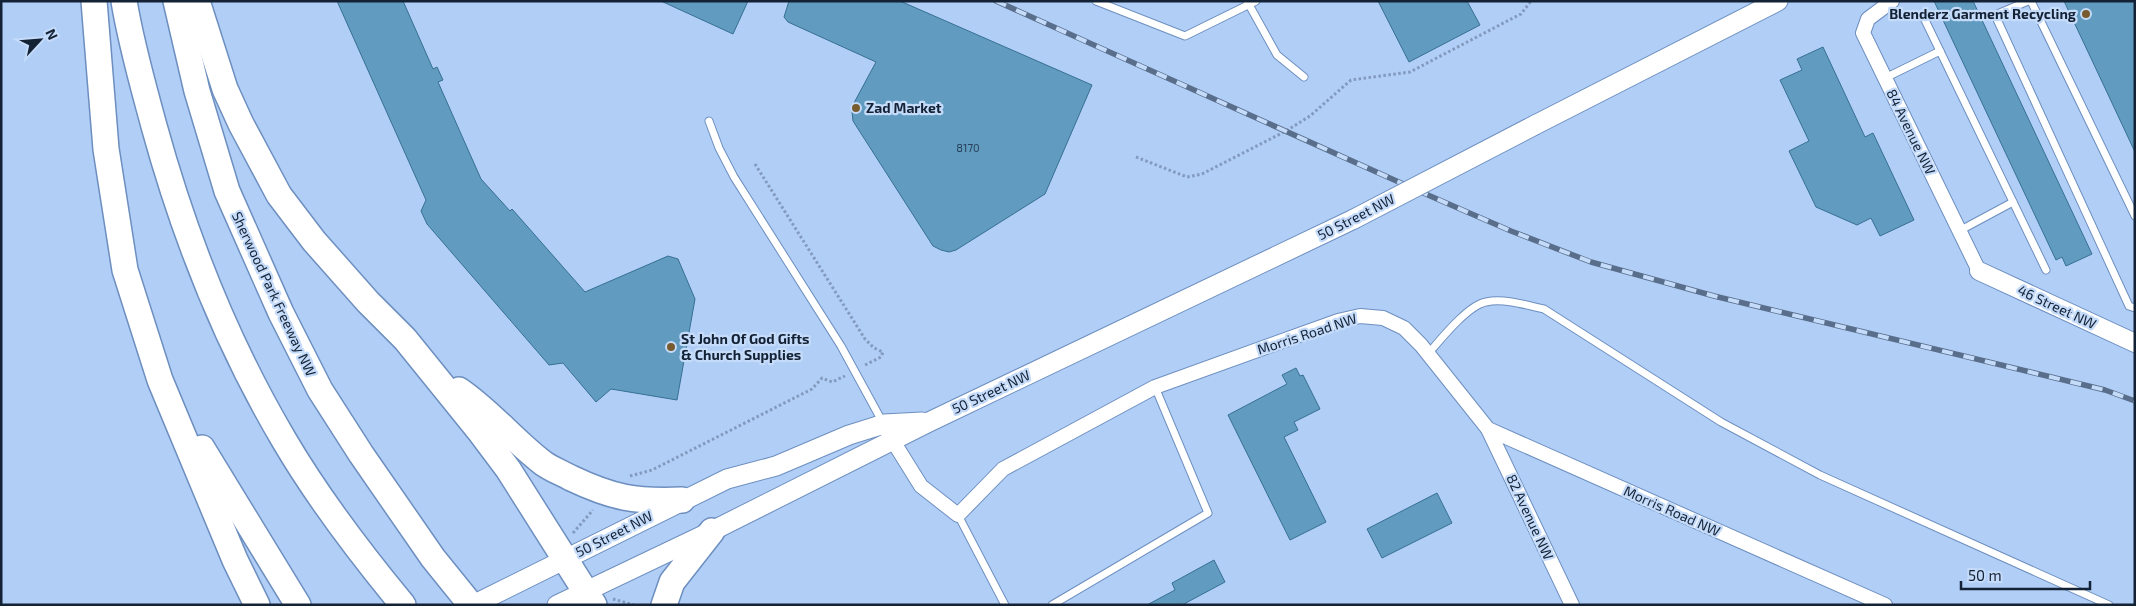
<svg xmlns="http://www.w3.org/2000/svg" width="2136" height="606" viewBox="0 0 2136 606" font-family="'Exo 2',sans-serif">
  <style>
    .building { fill: #619bc0; stroke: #367093 }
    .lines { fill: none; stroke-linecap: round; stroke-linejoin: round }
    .service-casing { stroke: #6d8fbf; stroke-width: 9 }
    .minor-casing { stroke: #6d8fbf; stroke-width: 16 }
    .tertiary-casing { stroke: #6d8fbf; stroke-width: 20 }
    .secondary-casing { stroke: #6d8fbf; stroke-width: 21 }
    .motorway-casing { stroke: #6d8fbf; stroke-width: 28 }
    .path { stroke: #829abd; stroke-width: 3; stroke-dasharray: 2.5 2.5; stroke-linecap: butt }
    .service { stroke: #fff; stroke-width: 7 }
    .minor { stroke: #fff; stroke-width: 14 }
    .tertiary { stroke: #fff; stroke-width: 18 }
    .secondary { stroke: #fff; stroke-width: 19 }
    .motorway { stroke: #fff; stroke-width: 25 }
    .rail-casing { stroke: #596e8a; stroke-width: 5.5 }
    .rail { stroke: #c5dbfa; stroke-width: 4; stroke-dasharray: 11; stroke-linecap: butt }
    .secondary-bridge-casing { stroke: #6d8fbf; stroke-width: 21; stroke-linecap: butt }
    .secondary-bridge { stroke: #fff; stroke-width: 19 }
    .poi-dot { fill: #785c2f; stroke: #c5dbfa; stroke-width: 2 }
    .labels { text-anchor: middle; stroke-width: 4.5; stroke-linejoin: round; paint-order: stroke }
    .number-label { font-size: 11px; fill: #274058 }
    .poi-label { font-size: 14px; font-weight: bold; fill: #142235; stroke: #c5dbfa; text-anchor: start }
    .street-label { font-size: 14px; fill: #142235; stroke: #c5dbfa }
  </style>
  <rect width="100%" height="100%" fill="#b1cef7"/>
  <g class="building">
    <polygon points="337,1 403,1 433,69 437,67 443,80 438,82 481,179 510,211 512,209 585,292 668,256 678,259 695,299 677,400 611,389 596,402 563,363 549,365 427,224 421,211 426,200"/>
    <polygon points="661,1 748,1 733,34"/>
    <polygon points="789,1 900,1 1092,85 1045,194 956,250 949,252 941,250 933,246 853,121 852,112 855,101 876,62 788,22 784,17"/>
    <polygon points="1378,1 1467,1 1480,25 1409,62"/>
    <polygon points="1934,1 1973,1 2092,254 2066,266 2062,257 2056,260"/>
    <polygon points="2064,1 2135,1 2135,152 2089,54"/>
    <polygon points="1823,47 1865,137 1873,133 1914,220 1880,236 1871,218 1857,225 1816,207 1789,151 1809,141 1780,80 1802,70 1797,59"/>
    <polygon points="1296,368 1300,376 1303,375 1320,409 1294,422 1298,430 1284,437 1326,522 1290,540 1228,415 1287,384 1282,375"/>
    <polygon points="1437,493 1452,523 1382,558 1367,529"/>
    <polygon points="1214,560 1225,582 1182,605 1147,605 1175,590 1172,583"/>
  </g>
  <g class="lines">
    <defs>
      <g id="service">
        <polyline points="1096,1 1185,36 1256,1"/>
        <polyline points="1247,1 1277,55 1304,77"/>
        <polyline points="2028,1 1995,15 2129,306 2135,308"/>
        <polyline points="2031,1 2135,216"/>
        <polyline points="1924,18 1940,51"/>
        <polyline points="1885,78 1940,51 2046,270"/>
        <polyline points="709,121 719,148 734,177 841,346 883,423"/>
        <polyline points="1959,231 2013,202"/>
        <path d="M 1428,354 C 1440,340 1468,305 1486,302 C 1504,298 1526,305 1544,309 L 1721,422 L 1820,475 L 2109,605"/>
        <polyline points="958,515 1005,605"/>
        <polyline points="1052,605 1208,513 1155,387"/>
      </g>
      <g id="minor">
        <polyline points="1892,1 1868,19 1863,33 1979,271"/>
        <polyline points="1488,429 1572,605"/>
        <polyline points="888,433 921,486 958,515 1003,469 1155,387 1338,321 1360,316 1383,318 1404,328 1421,345 1488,429 1885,605"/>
      </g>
      <polyline id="tertiary" points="1979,271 2135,343"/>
      <g id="secondary">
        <polyline points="1535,125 1778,1"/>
        <polyline points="473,605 727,479 776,466 849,435 884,424 922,422"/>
        <polyline points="557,605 712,531 929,422 1354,219"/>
      </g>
      <g id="motorway">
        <polyline points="94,1 106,149 125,270 160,380 235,560 257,605"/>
        <path d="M 124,1 C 131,44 143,85 154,126 C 184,235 226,342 284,440 C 318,498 360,553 403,605"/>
        <polyline points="176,1 197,91 227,191 281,313 320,390 361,454 433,558 471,605"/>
        <polyline points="197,1 225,89 241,124 279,195 314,241 368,302 405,339 481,433 508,469 594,605"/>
        <path d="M 459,390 C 490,411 514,441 543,463 C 551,469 562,473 571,478 C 613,498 635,502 682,500"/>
        <polyline points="202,448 298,605"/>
        <polyline points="664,605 672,582 712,531"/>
      </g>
    </defs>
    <use href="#service" class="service-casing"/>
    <use href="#minor" class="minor-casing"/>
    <use href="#tertiary" class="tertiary-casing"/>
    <use href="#secondary" class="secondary-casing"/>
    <use href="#motorway" class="motorway-casing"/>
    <g class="path">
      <polyline points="1136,157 1187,177 1202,174 1286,131 1310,116 1351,80 1410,72 1513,18 1521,14 1531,1"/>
      <polyline points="755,164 865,339 874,348 883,352 881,357 863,366"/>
      <polyline points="630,476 652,470 812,389 822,378 832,382 845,376"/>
      <polyline points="573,533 593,510"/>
      <polyline points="613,599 634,605"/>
    </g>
    <use href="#service" class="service"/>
    <use href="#minor" class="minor"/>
    <use href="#tertiary" class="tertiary"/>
    <use href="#secondary" class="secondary"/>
    <use href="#motorway" class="motorway"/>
    <defs>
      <polyline id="rail" points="996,1 1421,192 1511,231 1591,262 1714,296 2105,390 2135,401"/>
    </defs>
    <use href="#rail" class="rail-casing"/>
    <use href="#rail" class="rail"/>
    <defs>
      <polyline id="secondary-bridge" points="1354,219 1535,125"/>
    </defs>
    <use href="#secondary-bridge" class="secondary-bridge-casing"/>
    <use href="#secondary-bridge" class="secondary-bridge"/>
  </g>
  <g class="poi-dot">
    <circle cx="2086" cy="14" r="5"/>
    <circle cx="856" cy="108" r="5"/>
    <circle cx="671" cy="347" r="5"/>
  </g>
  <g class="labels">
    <g class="number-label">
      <text x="968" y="152">8170</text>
    </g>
    <g class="poi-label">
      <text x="2076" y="19" text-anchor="end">Blenderz Garment Recycling</text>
      <text x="866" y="113">Zad Market</text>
      <text x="681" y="344">St John Of God Gifts<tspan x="681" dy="16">&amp; Church Supplies</tspan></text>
    </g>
    <g class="street-label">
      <text transform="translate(1911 132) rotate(64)" y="5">84 Avenue NW</text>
      <text transform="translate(1356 217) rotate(-27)" y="5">50 Street NW</text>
      <text transform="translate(274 294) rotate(65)" y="5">Sherwood Park Freeway NW</text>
      <text transform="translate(2057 307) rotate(25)" y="5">46 Street NW</text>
      <text transform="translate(1307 334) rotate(-18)" y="5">Morris Road NW</text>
      <text transform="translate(991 392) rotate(-25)" y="5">50 Street NW</text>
      <text transform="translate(1672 511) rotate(24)" y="5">Morris Road NW</text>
      <text transform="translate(1530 517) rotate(65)" y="5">82 Avenue NW</text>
      <text transform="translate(614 534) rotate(-27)" y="5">50 Street NW</text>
    </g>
  </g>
  <rect width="2136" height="606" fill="none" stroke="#142235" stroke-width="5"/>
  <g transform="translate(40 40) rotate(64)" stroke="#c5dbfa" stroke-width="4" paint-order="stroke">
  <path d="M0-4L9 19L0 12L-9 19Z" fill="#142235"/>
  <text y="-8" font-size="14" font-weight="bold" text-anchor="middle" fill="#142235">N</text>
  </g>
  <path d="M1961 581v8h129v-8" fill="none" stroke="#142235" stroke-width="2.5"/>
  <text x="1968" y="581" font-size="15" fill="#142235" stroke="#c5dbfa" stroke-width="4" paint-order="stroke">50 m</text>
</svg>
